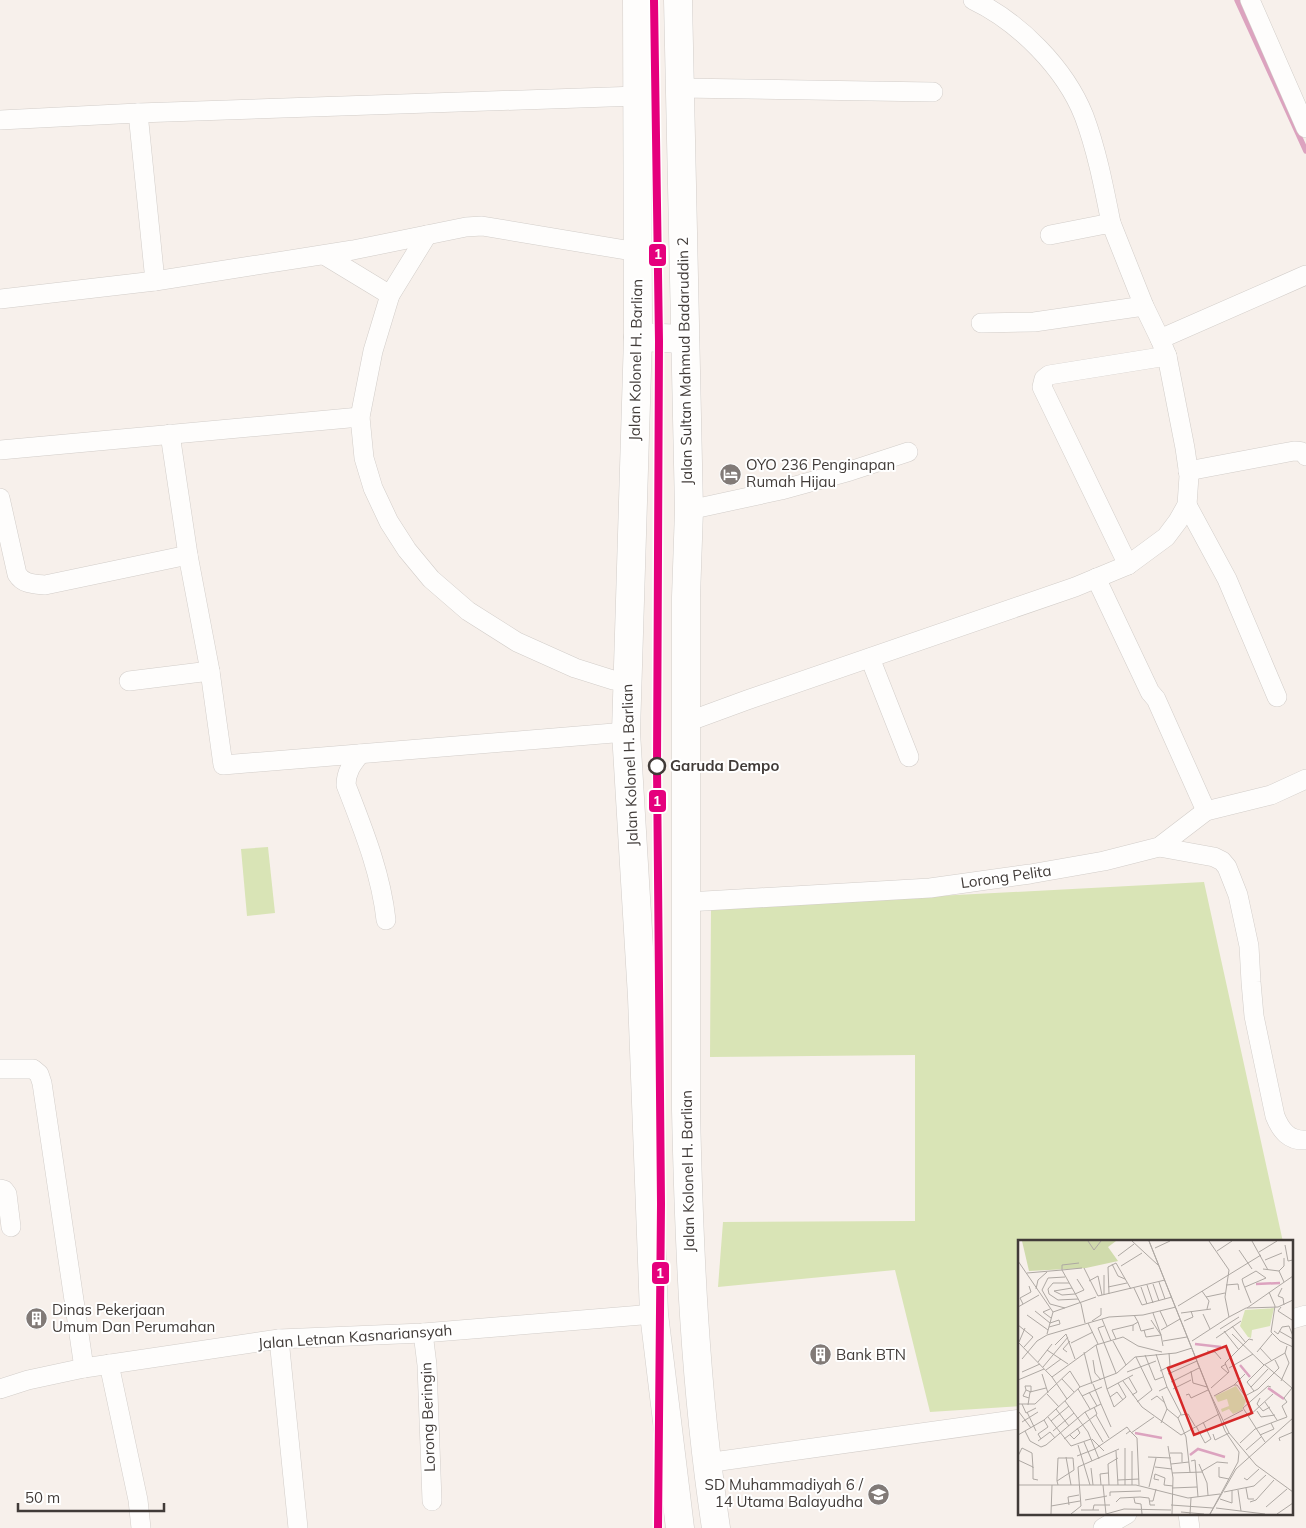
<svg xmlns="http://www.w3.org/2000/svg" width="1306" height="1528" viewBox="0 0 1306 1528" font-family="Mulish,sans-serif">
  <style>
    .green { fill: #d9e4b6 }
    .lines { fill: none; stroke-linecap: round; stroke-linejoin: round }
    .stream { stroke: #dca3bf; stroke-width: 5.5 }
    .minor-casing { stroke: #d2cdc9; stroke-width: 20 }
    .trunk-casing { stroke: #d2cdc9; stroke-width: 29 }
    .minor { stroke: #fefdfc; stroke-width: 19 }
    .trunk { stroke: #fefdfc; stroke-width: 28 }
    .rail-1-casing { stroke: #fff; stroke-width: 11 }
    .rail-1 { stroke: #e5007d; stroke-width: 8 }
    .stop-dot { fill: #fff; stroke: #413b38; stroke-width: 2.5 }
    .labels { text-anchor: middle; stroke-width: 4; stroke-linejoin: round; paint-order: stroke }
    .street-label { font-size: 15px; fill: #413b38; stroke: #fff }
    .poi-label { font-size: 15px; fill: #413b38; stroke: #fff; text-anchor: start }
    .stop-label { font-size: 15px; font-weight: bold; fill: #413b38; stroke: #fff; text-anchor: start }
    .inset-river { fill: none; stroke: #dca3bf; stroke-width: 2.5 }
    .inset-road { fill: none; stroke: #aea8a3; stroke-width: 1 }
    .view { fill: #d62828; fill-opacity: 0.15; stroke: #d62828; stroke-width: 2.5 }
    .inset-edge { fill: none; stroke: #413b38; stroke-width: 2.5 }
    .line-badge { stroke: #fff; stroke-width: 2 }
    .badge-label { font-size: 14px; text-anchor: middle; font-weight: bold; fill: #fff }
  </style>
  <rect width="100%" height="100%" fill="#f7f0eb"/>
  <g class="green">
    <polygon points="268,847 275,913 247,916 241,849"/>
    <polygon points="1204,882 1283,1242 1020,1242 1020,1406 930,1412 895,1270 718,1287 723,1222 915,1221 915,1055 710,1057 711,908"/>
  </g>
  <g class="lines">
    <polyline class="stream" points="1237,0 1306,151"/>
    <defs>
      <g id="minor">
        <path d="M 973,0 C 1019,22 1065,68 1084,116 C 1097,151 1104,188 1111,223"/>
        <polyline points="1250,0 1306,128"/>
        <polyline points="679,88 933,92"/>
        <polyline points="138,113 155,281"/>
        <polyline points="0,120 138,113 638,96"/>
        <polyline points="427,235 390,295 373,351 360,417 364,458 373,488 389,522 407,550 431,579 468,611 517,642 575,668 613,680 627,681"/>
        <polyline points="1050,235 1111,223 1144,306 1160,339"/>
        <polyline points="324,255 390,295"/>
        <polyline points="0,299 155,281 353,250 466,227 482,226 638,252"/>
        <polyline points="981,323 1034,322 1144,306"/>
        <polyline points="170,434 188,555 210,671"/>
        <polyline points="0,450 360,417"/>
        <path d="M 1188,471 L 1294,451 C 1299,451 1303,451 1306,456"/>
        <path d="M 0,498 L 17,574 C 23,584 33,584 45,585 L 188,555"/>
        <polyline points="1187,505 1227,579 1277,697"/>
        <polyline points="689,510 781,490 850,471 908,452"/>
        <polyline points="1128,565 1042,387 1044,379 1049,375 1167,356"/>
        <polyline points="1096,578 1150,692 1156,699 1206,811"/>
        <polyline points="870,658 909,757"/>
        <polyline points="129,681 210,671 223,765 626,732"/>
        <polyline points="687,722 747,700 1075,587 1128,565 1166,537 1178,521 1187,505 1189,476 1185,448 1167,356 1160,339 1306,275"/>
        <path d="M 360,754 C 352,764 346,772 346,785 C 363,829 381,873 386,920"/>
        <path d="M 1159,847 L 1214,857 L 1222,861 L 1227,867 L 1238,895 L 1249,946 L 1251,982 L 1254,1016 L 1275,1116 C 1281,1131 1289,1141 1306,1140"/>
        <polyline points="687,902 930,888 1030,874 1104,861 1159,847 1206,811 1271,795 1306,779"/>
        <polyline points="0,1069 33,1069 39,1074 42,1083 84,1368"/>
        <polyline points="0,1189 4,1190 7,1194 11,1227"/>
        <polyline points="1292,1319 1306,1315"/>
        <polyline points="423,1333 427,1365 432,1501"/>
        <polyline points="279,1339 298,1528"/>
        <polyline points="109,1364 138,1500 141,1528"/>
        <polyline points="0,1389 28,1380 84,1368 279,1339 423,1333 654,1314"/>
        <polyline points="706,1463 1020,1419"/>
        <polyline points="1188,1514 1190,1528"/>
        <polyline points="1103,1528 1127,1514"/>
      </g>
      <g id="trunk">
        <polyline points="637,0 638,337 626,732 642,997 654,1314 680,1528"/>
        <path d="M 678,0 L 689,510 L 686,597 L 686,1110 C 689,1250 695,1389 716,1528"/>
        <polyline points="638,337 685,339"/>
      </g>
    </defs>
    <use href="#minor" class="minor-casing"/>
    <use href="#trunk" class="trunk-casing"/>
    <use href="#minor" class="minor"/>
    <use href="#trunk" class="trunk"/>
    <defs>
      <polyline id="rail-1" points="654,0 659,341 657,767 661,1204 658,1528"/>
    </defs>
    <use href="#rail-1" class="rail-1-casing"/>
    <use href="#rail-1" class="rail-1"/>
  </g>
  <defs>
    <symbol id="hotel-disc" viewBox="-11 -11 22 22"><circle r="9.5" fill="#817a77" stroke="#fff"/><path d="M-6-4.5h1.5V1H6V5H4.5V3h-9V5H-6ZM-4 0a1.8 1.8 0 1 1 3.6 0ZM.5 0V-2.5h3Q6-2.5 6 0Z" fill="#fff"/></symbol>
    <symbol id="building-disc" viewBox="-11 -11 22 22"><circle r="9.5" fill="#817a77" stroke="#fff"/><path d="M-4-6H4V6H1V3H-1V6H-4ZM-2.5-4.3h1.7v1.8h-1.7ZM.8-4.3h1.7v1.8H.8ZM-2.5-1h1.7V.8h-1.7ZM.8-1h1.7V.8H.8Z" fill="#fff"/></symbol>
    <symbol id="school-disc" viewBox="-11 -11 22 22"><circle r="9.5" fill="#817a77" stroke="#fff"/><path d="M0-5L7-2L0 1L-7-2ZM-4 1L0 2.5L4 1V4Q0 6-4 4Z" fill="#fff"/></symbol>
  </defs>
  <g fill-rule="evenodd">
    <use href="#hotel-disc" x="718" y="462" width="25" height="25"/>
    <use href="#building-disc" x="24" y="1306" width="25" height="25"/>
    <use href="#building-disc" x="808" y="1342" width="25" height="25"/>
    <use href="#school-disc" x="866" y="1482" width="25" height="25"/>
  </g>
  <circle class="stop-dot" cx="657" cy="766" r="8"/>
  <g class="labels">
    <g class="street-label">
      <text transform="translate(636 360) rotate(-89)" y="5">Jalan Kolonel H. Barlian</text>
      <text transform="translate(685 361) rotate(-91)" y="5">Jalan Sultan Mahmud Badaruddin 2</text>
      <text transform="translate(630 765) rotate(-92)" y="5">Jalan Kolonel H. Barlian</text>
      <text transform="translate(1006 877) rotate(-8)" y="5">Lorong Pelita</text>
      <text transform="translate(688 1171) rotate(-91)" y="5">Jalan Kolonel H. Barlian</text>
      <text transform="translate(355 1337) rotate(-4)" y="5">Jalan Letnan Kasnariansyah</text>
      <text transform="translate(428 1417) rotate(-92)" y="5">Lorong Beringin</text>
    </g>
    <g class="poi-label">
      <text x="746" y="470">OYO 236 Penginapan<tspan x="746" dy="17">Rumah Hijau</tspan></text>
      <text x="52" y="1315">Dinas Pekerjaan<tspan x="52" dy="17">Umum Dan Perumahan</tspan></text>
      <text x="836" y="1360">Bank BTN</text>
      <text x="863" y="1490" text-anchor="end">SD Muhammadiyah 6 /<tspan x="863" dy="17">14 Utama Balayudha</tspan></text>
    </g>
    <g class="stop-label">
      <text x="670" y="771">Garuda Dempo</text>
    </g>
  </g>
  <g transform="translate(1018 1240)">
    <rect width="275" height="275" fill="#f7f0eb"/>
    <path d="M 256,68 L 252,86 L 234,90 L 233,98 L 230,97 L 222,86 L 227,70 ZM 218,146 L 228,161 L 224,170 L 215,174 L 211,169 L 204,172 L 203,169 L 211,166 L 209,159 L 200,162 L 197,156 Z" fill="#d9e4b6"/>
    <path d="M 4,1 L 98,1 L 90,7 L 100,21 L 68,28 L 11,31 Z" fill="#d0dbac"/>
    <path class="inset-river" d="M 238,44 L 262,43M 177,104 L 203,107M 222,125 L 232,137M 250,148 L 266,159M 117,193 L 144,198M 172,215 L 180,209 L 207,217"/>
    <path class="inset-road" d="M 70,1 L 76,10 L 83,1M 114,1 L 140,25M 131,1 L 190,149 L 211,193 L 238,225 L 275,252M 131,1 L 207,191 L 221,212 L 220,222 L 192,274M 234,1 L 250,30M 267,5 L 270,21 L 275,20M 137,8 L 152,1M 221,10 L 234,29M 199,11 L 214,1M 241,12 L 259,1M 100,16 L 116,4M 247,20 L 264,13M 0,21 L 35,72 L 29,94M 61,23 L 44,25 L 44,30 L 64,28M 94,24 L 100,36 L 107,39M 103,26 L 124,13M 66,28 L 80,56 L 147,40M 245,29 L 261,31 L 266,42M 261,31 L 266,26 L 266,18M 9,33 L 44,30 L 63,64 L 67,83M 86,35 L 86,55M 71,41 L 80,36 L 84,55M 141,42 L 147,59M 51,43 L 35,43 L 30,49 L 31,54 L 40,60 L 60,59M 135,44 L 141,61M 129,45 L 135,63M 208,45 L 220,44 L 221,50M 90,47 L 109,43M 123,47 L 129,64M 227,47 L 248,38 L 238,31 L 224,39 L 225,43 L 233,63M 54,48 L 36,51 L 44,55 L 57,54M 116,48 L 124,65 L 154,57M 264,48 L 260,56 L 265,58 L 266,65M 18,49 L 20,40 L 29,32M 184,51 L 191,61 L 189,69M 251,52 L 257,66 L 253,92 L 262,101 L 275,107M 57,54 L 66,50 L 59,39M 91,54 L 90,27 L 98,23 L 113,49M 188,57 L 207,53M 5,64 L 2,58 L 13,52 L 11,46M 160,66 L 243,15M 0,67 L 21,55M 263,67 L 260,71 L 274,80M 47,68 L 32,64 L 24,50 L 30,38 L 47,37M 229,68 L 275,36M 32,69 L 25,72 L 33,78M 17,71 L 32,83 L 41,80 L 42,84 L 31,87M 142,71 L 149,86M 35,72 L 78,57M 135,73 L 143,95M 163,73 L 193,69M 185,74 L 192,89M 9,75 L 30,90M 211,77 L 228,68 L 260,67 L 275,60M 84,79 L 93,101M 133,80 L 143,95 L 145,106M 74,81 L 83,75 L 83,68M 166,81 L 175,77 L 173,71M 120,82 L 123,91 L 136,88M 70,83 L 80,104M 0,85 L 15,97 L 6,107M 86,86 L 80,88 L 98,133M 214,86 L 228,103M 202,89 L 221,77M 126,90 L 128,97 L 143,95M 143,90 L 162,79M 115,91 L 115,85 L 120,82 L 116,75M 206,91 L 221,110M 256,91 L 260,94 L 264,87 L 271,86 L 275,96M 261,91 L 275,99M 214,94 L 246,125 L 267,113 L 269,106M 198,98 L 223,81M 98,99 L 94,90 L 115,85M 95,101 L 108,125M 145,101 L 169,97M 174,101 L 211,77 L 207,57 L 211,30 L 191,1M 0,102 L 34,137 L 49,159M 1,102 L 7,88M 53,103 L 75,92M 37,105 L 48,94 L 57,119M 78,105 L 89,149M 242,108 L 254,121M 29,110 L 50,124M 189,111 L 197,112 L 203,119M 49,112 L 45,109 L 52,101M 66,112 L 74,144M 239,112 L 254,94M 138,114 L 149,147 L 141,151M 127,115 L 137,140 L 145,137M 118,117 L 134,150 L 119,162M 4,119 L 19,101 L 29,95 L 91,77 L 125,75 L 158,67M 75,120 L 77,133 L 83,140M 20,122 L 34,104M 208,124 L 203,127 L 210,133M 247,125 L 274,148M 25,127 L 50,97M 211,128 L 235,114M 28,130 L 43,119M 142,131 L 152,126 L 151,113M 173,131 L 175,143 L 189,147M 4,132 L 22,124M 109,132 L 138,121M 24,134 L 30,153M 150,134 L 179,121M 34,137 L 78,105 L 105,97 L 120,106 L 144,112M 111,138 L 119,152 L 114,155M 44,139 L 56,152M 0,140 L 26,129M 105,141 L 124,167 L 163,195 L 201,174M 263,141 L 271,123 L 267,113M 153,142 L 181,128M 100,143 L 108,157 L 96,167 L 89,149 L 115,135M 216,145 L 219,145 L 227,156 L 240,149 L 261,128 L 257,120M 149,147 L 163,174 L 160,178M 233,147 L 250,129M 193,148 L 211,132 L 207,123 L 231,99 L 235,100M 60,149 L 72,169M 155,149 L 173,140M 8,150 L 7,146 L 13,146 L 13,152M 236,151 L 229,142 L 246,125M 71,152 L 79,166M 29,154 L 41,167M 168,155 L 171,154 L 173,158 L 190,150M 64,156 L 84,147M 196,156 L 216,145 L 227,134M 92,157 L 99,152 L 105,160M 11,158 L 5,156 L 8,150 L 13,152M 242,158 L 239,164 L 245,171 L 252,167M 133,160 L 139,156 L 147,163M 47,161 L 70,192 L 81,219M 247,162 L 259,180M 0,164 L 17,164 L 52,131 L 62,147M 4,164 L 8,173 L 18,168M 83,164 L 93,187M 10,165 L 12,152 L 28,148M 38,169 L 51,186M 149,169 L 160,178 L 168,197 L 172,232M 239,171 L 243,177 L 257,175M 1,172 L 13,188M 9,172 L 18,191M 67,172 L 85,202M 78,175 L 91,198M 163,175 L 170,174 L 177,186M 30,177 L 53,206 L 73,199M 230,177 L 255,154M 269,177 L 264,166 L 269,162 L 266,158 L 274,148M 206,180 L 225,170M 33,181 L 51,166M 4,182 L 20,172M 143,183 L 149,169 L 144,156M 178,186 L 187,203 L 193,199 L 185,182M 7,191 L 12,201 L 23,207 L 28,205 L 67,172 L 83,164 L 75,144M 35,191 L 56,173M 112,191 L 119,198 L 121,245M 113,193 L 136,177M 195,194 L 197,200 L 211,193M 0,195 L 26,180 L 62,147 L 99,133 L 117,117 L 158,113 L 174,108M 52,195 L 56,199 L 62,193 L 59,188M 242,195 L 256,189 L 253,183M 23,199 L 20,194 L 30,187 L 26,180M 46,199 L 79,174 L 76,167M 74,199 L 86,211M 20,201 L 32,192 L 37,198M 262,201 L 261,198 L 275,192M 66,202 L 74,221M 247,202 L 225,168 L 250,146 L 253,147M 222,203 L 237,189 L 269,177M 60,205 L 72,245M 150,206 L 155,238 L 154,274M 107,208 L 107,245M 228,210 L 243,197M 98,211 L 100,245M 114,211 L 114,245M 152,213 L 164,213 L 164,222M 0,216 L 4,208 L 14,213 L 15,228M 59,216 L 77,209 L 109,187 L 112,191 L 108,194M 48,217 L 53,245M 130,217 L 153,218M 0,220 L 15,227 L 15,239 L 20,240M 173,221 L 177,220 L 180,257M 153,224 L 171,222M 181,224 L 189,243 L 190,255M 137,227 L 154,229M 201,227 L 201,237 L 211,239M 73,228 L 75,245M 184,231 L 199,222 L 210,223M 154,233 L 185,232M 226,238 L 229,240 L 241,229M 100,240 L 121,239M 141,240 L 136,239 L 137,234 L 147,238 L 146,245 L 155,246M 39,241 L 56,230 L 55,218 L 40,218 L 39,239 L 39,241 L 40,245M 0,245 L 118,245 L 170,258 L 202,254M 83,245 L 82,234 L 90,233M 85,245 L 88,274M 91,245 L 90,224 L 100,218M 131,247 L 138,218M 154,248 L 179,247M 228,248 L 230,259 L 236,259M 220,250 L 223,271M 206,252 L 236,246 L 248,235M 92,256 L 92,252 L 123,251M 116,258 L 117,263 L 123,264 L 124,274M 202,259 L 214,263 L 214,250M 67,260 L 89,256M 132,261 L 135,261 L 138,249M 98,262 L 102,258 L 122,257 L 131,258 L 132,265 L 137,265M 232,262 L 238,260 L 256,240M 51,265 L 50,257 L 61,255M 153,265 L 195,268M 33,266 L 62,261M 248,267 L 269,249M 198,268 L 247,274M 63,270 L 81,270M 75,270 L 76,265 L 92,265M 163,272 L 186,274M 33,274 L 34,245M 53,274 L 63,266 L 60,227 L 101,209M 88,274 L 106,269 L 153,270M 172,274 L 173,258M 192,274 L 218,229 L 275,178M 259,274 L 275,263"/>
    <path class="view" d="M 208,106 L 234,173 L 176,195 L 150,128 Z"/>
    <rect width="275" height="275" class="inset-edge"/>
  </g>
  <g class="line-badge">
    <rect x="648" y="243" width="19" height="24" rx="5" fill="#e5007d"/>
    <rect x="648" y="789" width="19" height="24" rx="5" fill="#e5007d"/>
    <rect x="651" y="1261" width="19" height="24" rx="5" fill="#e5007d"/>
  </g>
  <g class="badge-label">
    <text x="658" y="259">1</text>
    <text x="657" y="806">1</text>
    <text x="660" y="1278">1</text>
  </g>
  <path d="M18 1503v8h146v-8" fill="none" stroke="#413b38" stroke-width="2.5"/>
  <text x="25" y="1503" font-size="15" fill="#413b38" stroke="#ffffff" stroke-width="4" paint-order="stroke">50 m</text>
</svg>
